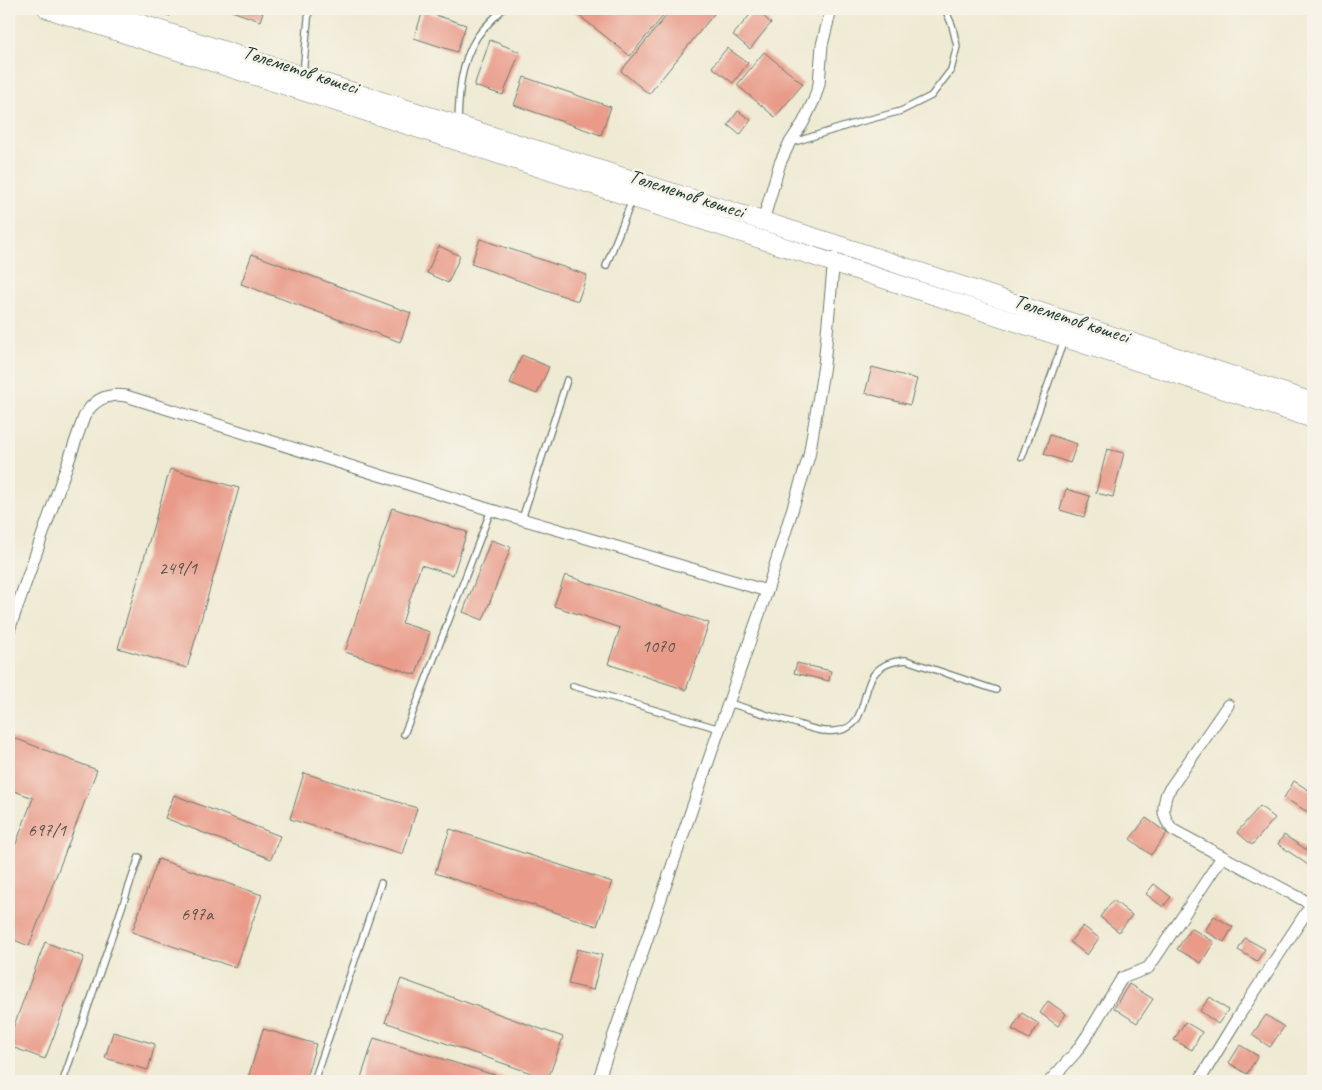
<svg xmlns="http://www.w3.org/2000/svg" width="1322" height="1090" viewBox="0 0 1322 1090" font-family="Caveat,sans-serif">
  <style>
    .building { fill: #e99a88 }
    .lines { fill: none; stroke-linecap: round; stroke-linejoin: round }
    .lane-casing { stroke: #687a6c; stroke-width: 8 }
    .street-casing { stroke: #687a6c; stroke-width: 13 }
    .primary-casing { stroke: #687a6c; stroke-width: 19 }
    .lane { stroke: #fff; stroke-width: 5.5 }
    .street { stroke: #fff; stroke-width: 11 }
    .primary { stroke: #fff; stroke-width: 18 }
    .labels { text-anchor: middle; stroke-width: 5; stroke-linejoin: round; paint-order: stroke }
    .number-label { font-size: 18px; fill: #525449 }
    .street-label { font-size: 20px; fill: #1f3d34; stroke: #f7f3e8 }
  </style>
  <rect width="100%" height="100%" fill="#f7f3e8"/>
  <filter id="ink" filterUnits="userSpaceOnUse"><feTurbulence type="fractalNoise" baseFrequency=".02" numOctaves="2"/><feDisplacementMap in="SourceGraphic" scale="10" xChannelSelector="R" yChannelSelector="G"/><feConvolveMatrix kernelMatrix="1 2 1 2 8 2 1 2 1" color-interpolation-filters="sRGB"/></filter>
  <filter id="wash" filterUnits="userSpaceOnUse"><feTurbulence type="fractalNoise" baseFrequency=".0096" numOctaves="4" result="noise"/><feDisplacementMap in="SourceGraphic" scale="20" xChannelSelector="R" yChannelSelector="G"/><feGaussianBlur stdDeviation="1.12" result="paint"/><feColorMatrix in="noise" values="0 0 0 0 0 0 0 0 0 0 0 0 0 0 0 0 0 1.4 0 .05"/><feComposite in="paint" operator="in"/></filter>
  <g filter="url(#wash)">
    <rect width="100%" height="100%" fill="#efead3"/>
    <g id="blocks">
      <g class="building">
        <polygon points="150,9 172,9 170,16"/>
        <polygon points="226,9 264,9 260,21"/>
        <polygon points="571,9 669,9 630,56"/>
        <polygon points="672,9 718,9 649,94 621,71"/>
        <polygon points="755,9 771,23 750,49 733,35"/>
        <polygon points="423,11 466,25 457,52 414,38"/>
        <polygon points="490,40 520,52 503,95 474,86"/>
        <polygon points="727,48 748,63 733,83 712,67"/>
        <polygon points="764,52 803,84 775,117 737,85"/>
        <polygon points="524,77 611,107 601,135 514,105"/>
        <polygon points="738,111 751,120 740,135 728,125"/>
        <polygon points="480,239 587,275 578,301 471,264"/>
        <polygon points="439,246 460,256 448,283 427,273"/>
        <polygon points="252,254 411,313 400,342 241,284"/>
        <polygon points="522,355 549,367 537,394 510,383"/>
        <polygon points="872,367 917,379 910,405 865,393"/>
        <polygon points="1050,435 1077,444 1070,463 1044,454"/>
        <polygon points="1107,449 1124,453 1113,497 1096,493"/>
        <polygon points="170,469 239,488 187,668 118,648"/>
        <polygon points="1066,489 1090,496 1084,517 1060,510"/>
        <polygon points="392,508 467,532 453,575 421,565 402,623 430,632 416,675 345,652"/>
        <polygon points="491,540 511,547 483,620 463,612"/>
        <polygon points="565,575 709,623 686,690 608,664 620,628 554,606"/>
        <polygon points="797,663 831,671 829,681 794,673"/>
        <polygon points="9,736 97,770 29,946 9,938 9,862 33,798 9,789"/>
        <polygon points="304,773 417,808 403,854 290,819"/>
        <polygon points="1294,781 1313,793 1313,804 1308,812 1284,798"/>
        <polygon points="174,795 280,836 271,859 165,818"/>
        <polygon points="1260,806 1275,818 1252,845 1237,832"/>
        <polygon points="1146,818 1167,833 1151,855 1130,839"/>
        <polygon points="450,829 612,882 597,926 435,873"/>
        <polygon points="1284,835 1313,854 1313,857 1308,865 1278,844"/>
        <polygon points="158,859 262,895 236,968 132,932"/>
        <polygon points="1154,884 1171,897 1163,907 1146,894"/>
        <polygon points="1113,900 1132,915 1119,932 1100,917"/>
        <polygon points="1214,916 1233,927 1224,942 1205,931"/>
        <polygon points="1083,926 1099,938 1087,955 1070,942"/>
        <polygon points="1191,928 1214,942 1201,963 1177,949"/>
        <polygon points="1245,938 1265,949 1257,961 1238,950"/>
        <polygon points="45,942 84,957 45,1059 9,1046 9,1039"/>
        <polygon points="577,949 602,955 593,990 568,984"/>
        <polygon points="401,979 563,1037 548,1079 385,1022"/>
        <polygon points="1129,984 1153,999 1137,1023 1114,1008"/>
        <polygon points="1210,997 1228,1010 1218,1024 1200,1011"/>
        <polygon points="1048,1001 1066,1014 1058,1026 1040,1013"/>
        <polygon points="1022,1013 1039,1024 1029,1039 1012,1029"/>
        <polygon points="1266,1015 1284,1027 1270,1047 1252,1035"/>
        <polygon points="1185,1022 1202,1032 1192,1050 1174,1040"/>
        <polygon points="263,1029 316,1044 305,1081 247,1081"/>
        <polygon points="113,1032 155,1044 148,1070 105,1058"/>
        <polygon points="374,1038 514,1081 360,1081"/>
        <polygon points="1240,1045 1258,1056 1247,1074 1229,1063"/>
      </g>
    </g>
  </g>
  <g filter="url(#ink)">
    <use href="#blocks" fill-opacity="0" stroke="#687a6c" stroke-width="1"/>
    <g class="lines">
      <defs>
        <g id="lane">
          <polyline points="303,74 309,9"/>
          <path d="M 458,123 C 459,93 460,63 477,37 C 484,27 494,18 503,9"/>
          <polyline points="791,143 856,123 901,111 931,96 951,70 957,46 952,25 945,9"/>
          <polyline points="606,266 632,200"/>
          <polyline points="1022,457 1064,340"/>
          <polyline points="522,519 567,380"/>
          <polyline points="573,686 720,729"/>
          <path d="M 729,703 C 749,709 770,716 791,722 C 805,726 820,733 835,731 C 865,729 861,699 871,679 C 878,665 892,661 906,660 L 996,690"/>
          <polyline points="404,734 420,695 491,510"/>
          <polyline points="63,1081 139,857"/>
          <polyline points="314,1081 381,883"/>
        </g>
        <g id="street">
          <polyline points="763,221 780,163 789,144 803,123 814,100 819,84 822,45 831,9"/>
          <path d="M 9,630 L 84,417 C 93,400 107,393 126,396 L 491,510 L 767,591"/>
          <path d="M 1228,705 L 1167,793 C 1162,809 1162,817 1173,830 L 1313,905"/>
          <polyline points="598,1081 767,591 809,456 824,365 834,258"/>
          <polyline points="1050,1081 1076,1052 1087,1036 1122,978 1148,968 1153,961 1222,857"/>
          <polyline points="1199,1081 1238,1017 1313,902"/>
        </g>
        <g id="primary">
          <polyline points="47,9 834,263 1313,419"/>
          <polyline points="96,9 303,76 836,244 1313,402"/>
        </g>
      </defs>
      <use href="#lane" class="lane-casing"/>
      <use href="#street" class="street-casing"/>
      <use href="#primary" class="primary-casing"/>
      <use href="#lane" class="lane"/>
      <use href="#street" class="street"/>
      <use href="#primary" class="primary"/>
    </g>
  </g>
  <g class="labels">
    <g class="number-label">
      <text x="178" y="574">249/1</text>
      <text x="658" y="652">1070</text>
      <text x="47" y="836">697/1</text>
      <text x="197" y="920">697а</text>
    </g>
    <g class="street-label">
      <text transform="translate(301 69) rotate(18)" y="7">Төлеметов көшесі</text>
      <text transform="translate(687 193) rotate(18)" y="7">Төлеметов көшесі</text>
      <text transform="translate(1072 318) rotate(18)" y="7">Төлеметов көшесі</text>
    </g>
  </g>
  <rect width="1322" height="1090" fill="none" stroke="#f7f3e8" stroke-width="30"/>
</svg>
